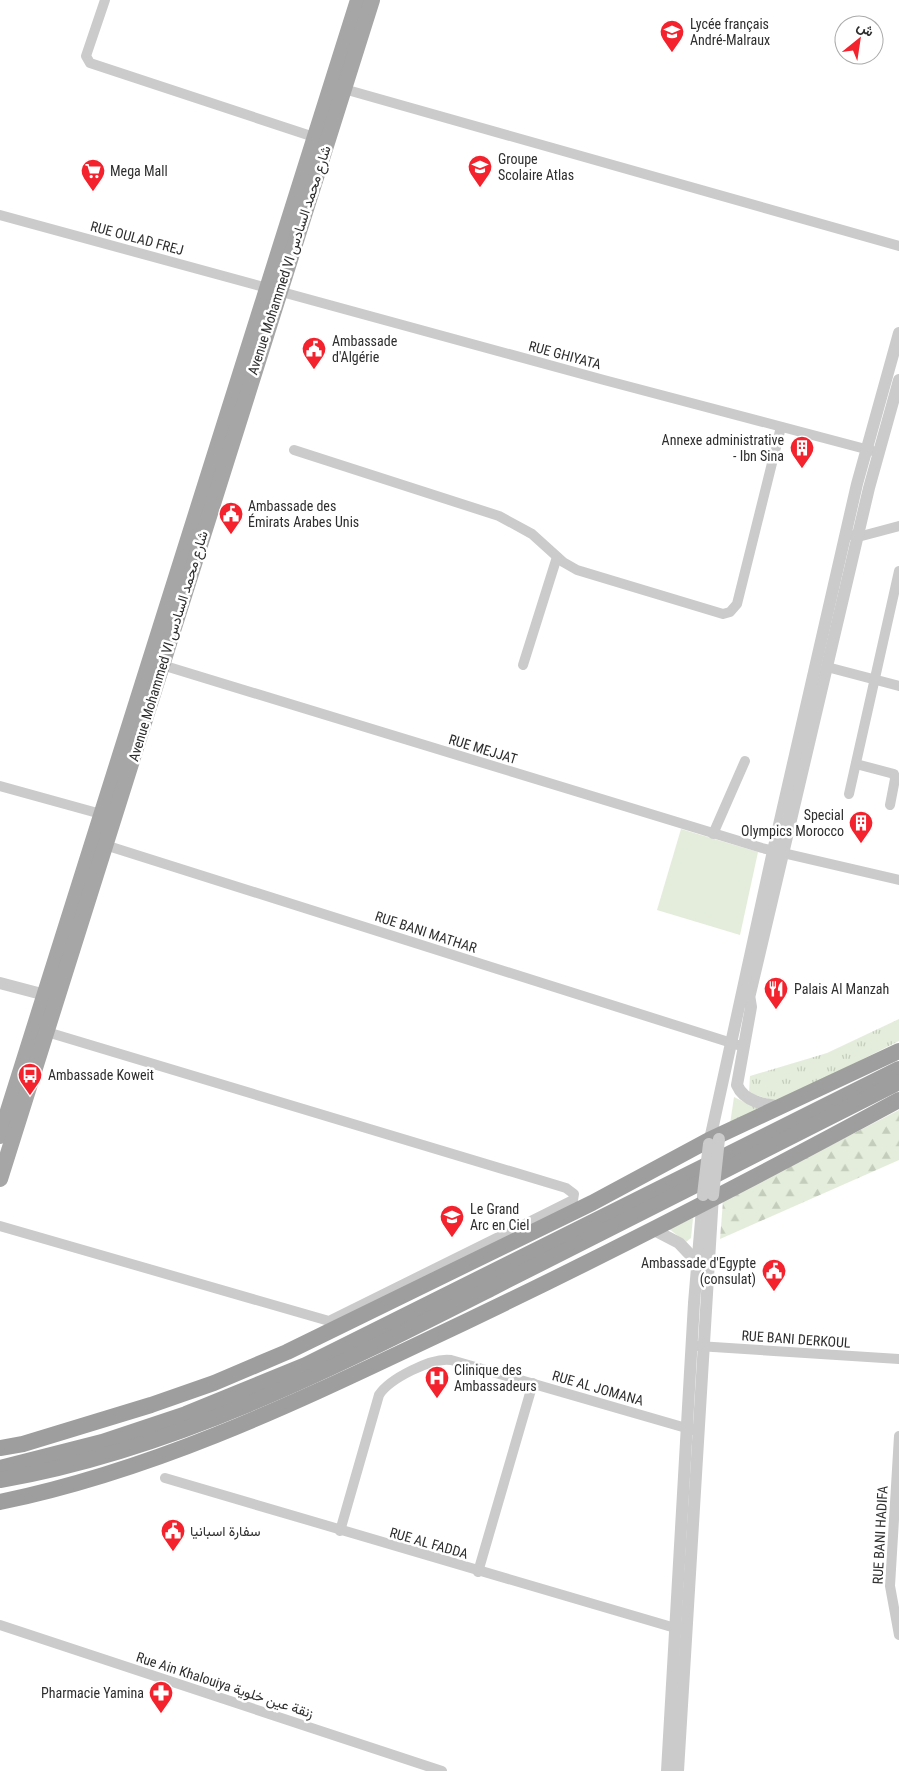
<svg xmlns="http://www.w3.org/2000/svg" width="899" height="1771" viewBox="0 0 899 1771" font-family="'Roboto Condensed',Vazirmatn,sans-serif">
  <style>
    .grass { fill: url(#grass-tufts) }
    .forest { fill: url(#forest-firs) }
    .garden { fill: #e4eddb }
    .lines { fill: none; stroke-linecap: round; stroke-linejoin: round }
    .minor { stroke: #cbcbcb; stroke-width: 10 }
    .tertiary { stroke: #cbcbcb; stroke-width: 12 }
    .primary { stroke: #a6a6a6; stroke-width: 16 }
    .trunk { stroke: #9e9e9e; stroke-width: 16 }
    .tertiary-bridge { stroke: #cbcbcb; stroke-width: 12 }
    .labels { text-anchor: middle; stroke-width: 5; stroke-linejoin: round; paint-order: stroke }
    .poi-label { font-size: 14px; fill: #2e2e2e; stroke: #fff; text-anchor: start }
    .street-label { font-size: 14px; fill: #2e2e2e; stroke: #fff }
  </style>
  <defs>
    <pattern id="grass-tufts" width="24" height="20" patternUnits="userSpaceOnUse" patternTransform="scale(1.25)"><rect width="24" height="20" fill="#e4eddb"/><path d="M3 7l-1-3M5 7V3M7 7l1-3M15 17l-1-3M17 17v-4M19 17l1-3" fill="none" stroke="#c4ccbc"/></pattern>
    <pattern id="forest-firs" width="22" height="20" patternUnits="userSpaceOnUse" patternTransform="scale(1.25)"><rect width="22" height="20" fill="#e4eddb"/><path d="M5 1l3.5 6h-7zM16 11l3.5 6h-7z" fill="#c4ccbc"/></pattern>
  </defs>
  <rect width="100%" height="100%" fill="#fff"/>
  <g class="grass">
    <polygon points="899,1019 899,1041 785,1098 772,1100 749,1093 750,1076 827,1053"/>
    <polygon points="734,1097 761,1110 730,1124"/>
    <polygon points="693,1218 691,1238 686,1242 669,1229"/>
  </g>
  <polygon class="forest" points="899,1110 899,1160 720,1239 723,1201"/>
  <polygon class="garden" points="681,829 758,852 740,935 657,910"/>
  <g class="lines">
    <g class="minor">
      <polyline points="105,0 86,56 90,63 314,137"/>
      <polyline points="344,89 899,246"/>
      <polyline points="0,215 604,380 873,451"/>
      <polyline points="294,450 499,516 532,534 563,562 577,570 723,614 730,612 737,604 781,427"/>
      <polyline points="851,535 858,537 899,526"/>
      <polyline points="162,665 762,848 899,880"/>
      <polyline points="523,665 557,557"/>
      <polyline points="827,667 899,686"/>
      <polyline points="856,764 894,774 895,779 890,805"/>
      <polyline points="0,786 101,814"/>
      <polyline points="849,794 899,571"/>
      <polyline points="713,834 745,761"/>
      <polyline points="105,845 738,1045"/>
      <polyline points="0,1226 329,1321 573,1200 574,1194 566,1188 47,1032"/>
      <polyline points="698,1346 899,1359"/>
      <polyline points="899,1436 890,1586 899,1635"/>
      <polyline points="165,1478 682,1630"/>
      <path d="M 340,1531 L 379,1395 C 389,1379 432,1357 451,1360 L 693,1430"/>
      <polyline points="478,1572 533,1383"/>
      <polyline points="0,1625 442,1771"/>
    </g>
    <g class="tertiary">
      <polyline points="0,983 53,997"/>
      <polyline points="750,994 869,488 899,380"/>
      <path d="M 749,995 L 751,1007 L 737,1085 C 744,1102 765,1105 782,1106"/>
      <polyline points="709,1144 773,851 857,484 899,333"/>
      <polyline points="654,1230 679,1243 697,1262"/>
      <polyline points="667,1771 694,1303 703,1197"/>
      <polyline points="678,1771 713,1195"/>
    </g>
    <g class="primary">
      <polyline points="0,1136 358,0"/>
      <polyline points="0,1179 372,0"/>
    </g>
    <g class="trunk">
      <polyline points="0,1448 23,1444 151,1405 214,1383 287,1352 592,1203 709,1140 899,1051"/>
      <polyline points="0,1468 102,1442 186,1414 306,1365 899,1069"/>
      <path d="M 0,1480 C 174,1450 336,1367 492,1288 C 628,1220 763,1150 899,1082"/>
      <path d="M 0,1502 C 150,1471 284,1408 421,1343 C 583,1267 742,1185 899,1100"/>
    </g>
    <g class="tertiary-bridge">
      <polyline points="703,1195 709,1144"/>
      <polyline points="713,1195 719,1139"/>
    </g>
  </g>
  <defs>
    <symbol id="school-pin" viewBox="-11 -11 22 30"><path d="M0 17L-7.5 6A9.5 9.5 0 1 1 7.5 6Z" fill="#f3222c" stroke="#fff"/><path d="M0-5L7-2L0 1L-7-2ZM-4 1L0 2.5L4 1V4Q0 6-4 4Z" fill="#fff"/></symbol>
    <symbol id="supermarket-pin" viewBox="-11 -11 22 30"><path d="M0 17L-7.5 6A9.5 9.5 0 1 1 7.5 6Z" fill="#f3222c" stroke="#fff"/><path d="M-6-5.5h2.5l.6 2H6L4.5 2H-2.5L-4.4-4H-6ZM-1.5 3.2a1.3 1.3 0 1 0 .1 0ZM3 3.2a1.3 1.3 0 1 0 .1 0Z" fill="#fff"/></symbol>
    <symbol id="civic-pin" viewBox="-11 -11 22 30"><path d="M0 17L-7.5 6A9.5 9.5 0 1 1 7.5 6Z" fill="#f3222c" stroke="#fff"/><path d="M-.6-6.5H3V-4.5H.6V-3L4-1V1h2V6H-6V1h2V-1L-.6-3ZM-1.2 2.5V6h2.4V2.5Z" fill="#fff"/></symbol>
    <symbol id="building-pin" viewBox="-11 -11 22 30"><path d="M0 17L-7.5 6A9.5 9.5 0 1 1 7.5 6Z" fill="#f3222c" stroke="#fff"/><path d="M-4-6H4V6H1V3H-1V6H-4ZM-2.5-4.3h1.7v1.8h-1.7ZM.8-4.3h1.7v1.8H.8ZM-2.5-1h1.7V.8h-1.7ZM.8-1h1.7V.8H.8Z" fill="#fff"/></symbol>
    <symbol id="restaurant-pin" viewBox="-11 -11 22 30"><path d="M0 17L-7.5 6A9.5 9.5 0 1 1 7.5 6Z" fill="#f3222c" stroke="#fff"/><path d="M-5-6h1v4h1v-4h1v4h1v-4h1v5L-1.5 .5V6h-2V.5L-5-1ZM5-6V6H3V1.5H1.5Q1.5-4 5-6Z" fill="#fff"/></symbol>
    <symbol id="bus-pin" viewBox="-11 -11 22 30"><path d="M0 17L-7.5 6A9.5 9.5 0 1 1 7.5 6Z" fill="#f3222c" stroke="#fff"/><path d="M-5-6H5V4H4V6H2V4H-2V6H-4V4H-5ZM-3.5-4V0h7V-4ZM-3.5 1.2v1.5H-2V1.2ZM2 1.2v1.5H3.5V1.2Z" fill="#fff"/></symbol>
    <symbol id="hospital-pin" viewBox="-11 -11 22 30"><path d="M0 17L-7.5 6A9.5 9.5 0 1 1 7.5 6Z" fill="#f3222c" stroke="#fff"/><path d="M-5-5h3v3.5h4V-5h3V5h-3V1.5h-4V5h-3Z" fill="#fff"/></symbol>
    <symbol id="pharmacy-pin" viewBox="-11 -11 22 30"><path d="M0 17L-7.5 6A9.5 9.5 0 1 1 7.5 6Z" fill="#f3222c" stroke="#fff"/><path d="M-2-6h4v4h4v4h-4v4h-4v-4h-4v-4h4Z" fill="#fff"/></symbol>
  </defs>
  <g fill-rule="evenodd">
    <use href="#school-pin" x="658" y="18" width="28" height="38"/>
    <use href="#school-pin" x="466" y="153" width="28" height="38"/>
    <use href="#supermarket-pin" x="79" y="157" width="28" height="38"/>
    <use href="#civic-pin" x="300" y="335" width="28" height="38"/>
    <use href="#building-pin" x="788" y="434" width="28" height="38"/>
    <use href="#civic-pin" x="217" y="500" width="28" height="38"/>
    <use href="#building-pin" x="847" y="809" width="28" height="38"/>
    <use href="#restaurant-pin" x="762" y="975" width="28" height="38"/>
    <use href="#bus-pin" x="16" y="1061" width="28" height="38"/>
    <use href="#school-pin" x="438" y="1203" width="28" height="38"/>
    <use href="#civic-pin" x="760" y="1257" width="28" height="38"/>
    <use href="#hospital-pin" x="423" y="1364" width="28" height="38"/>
    <use href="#civic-pin" x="159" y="1517" width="28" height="38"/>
    <use href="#pharmacy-pin" x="147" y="1679" width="28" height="38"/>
  </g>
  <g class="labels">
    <g class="poi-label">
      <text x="690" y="29">Lycée français<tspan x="690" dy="16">André-Malraux</tspan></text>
      <text x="498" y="164">Groupe<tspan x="498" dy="16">Scolaire Atlas</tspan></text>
      <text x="110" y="176">Mega Mall</text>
      <text x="332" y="346">Ambassade<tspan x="332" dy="16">d'Algérie</tspan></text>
      <text x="784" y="445" text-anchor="end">Annexe administrative<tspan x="784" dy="16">- Ibn Sina</tspan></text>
      <text x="248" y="511">Ambassade des<tspan x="248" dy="16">Émirats Arabes Unis</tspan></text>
      <text x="844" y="820" text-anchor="end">Special<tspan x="844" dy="16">Olympics Morocco</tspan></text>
      <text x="794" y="994">Palais Al Manzah</text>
      <text x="48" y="1080">Ambassade Koweit</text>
      <text x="470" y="1214">Le Grand<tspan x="470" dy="16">Arc en Ciel</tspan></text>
      <text x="756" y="1268" text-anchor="end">Ambassade d'Egypte<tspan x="756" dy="16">(consulat)</tspan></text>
      <text x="454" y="1375">Clinique des<tspan x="454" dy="16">Ambassadeurs</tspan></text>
      <text x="190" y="1536">سفارة اسبانيا</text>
      <text x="144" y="1698" text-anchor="end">Pharmacie Yamina</text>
    </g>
    <g class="street-label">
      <text transform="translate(137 238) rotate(15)" y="5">RUE OULAD FREJ</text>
      <text transform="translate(289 260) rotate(-72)" y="5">Avenue Mohammed VI شارع محمد السادس</text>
      <text transform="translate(565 355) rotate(15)" y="5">RUE GHIYATA</text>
      <text transform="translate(168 646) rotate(-73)" y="5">Avenue Mohammed VI شارع محمد السادس</text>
      <text transform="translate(483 749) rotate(17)" y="5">RUE MEJJAT</text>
      <text transform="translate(426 932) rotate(18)" y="5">RUE BANI MATHAR</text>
      <text transform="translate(796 1339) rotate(4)" y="5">RUE BANI DERKOUL</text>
      <text transform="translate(598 1388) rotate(16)" y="5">RUE AL JOMANA</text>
      <text transform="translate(880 1535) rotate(-87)" y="5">RUE BANI HADIFA</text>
      <text transform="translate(429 1543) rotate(16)" y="5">RUE AL FADDA</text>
      <text transform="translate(225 1685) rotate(18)" y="5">Rue Ain Khalouiya زنقة عين خلوية</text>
    </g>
  </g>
  <g transform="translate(859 40) rotate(30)"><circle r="24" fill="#ffffff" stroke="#ababab"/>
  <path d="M0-4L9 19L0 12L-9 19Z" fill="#f3222c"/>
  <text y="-8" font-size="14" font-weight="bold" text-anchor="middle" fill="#2e2e2e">ش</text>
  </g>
</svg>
